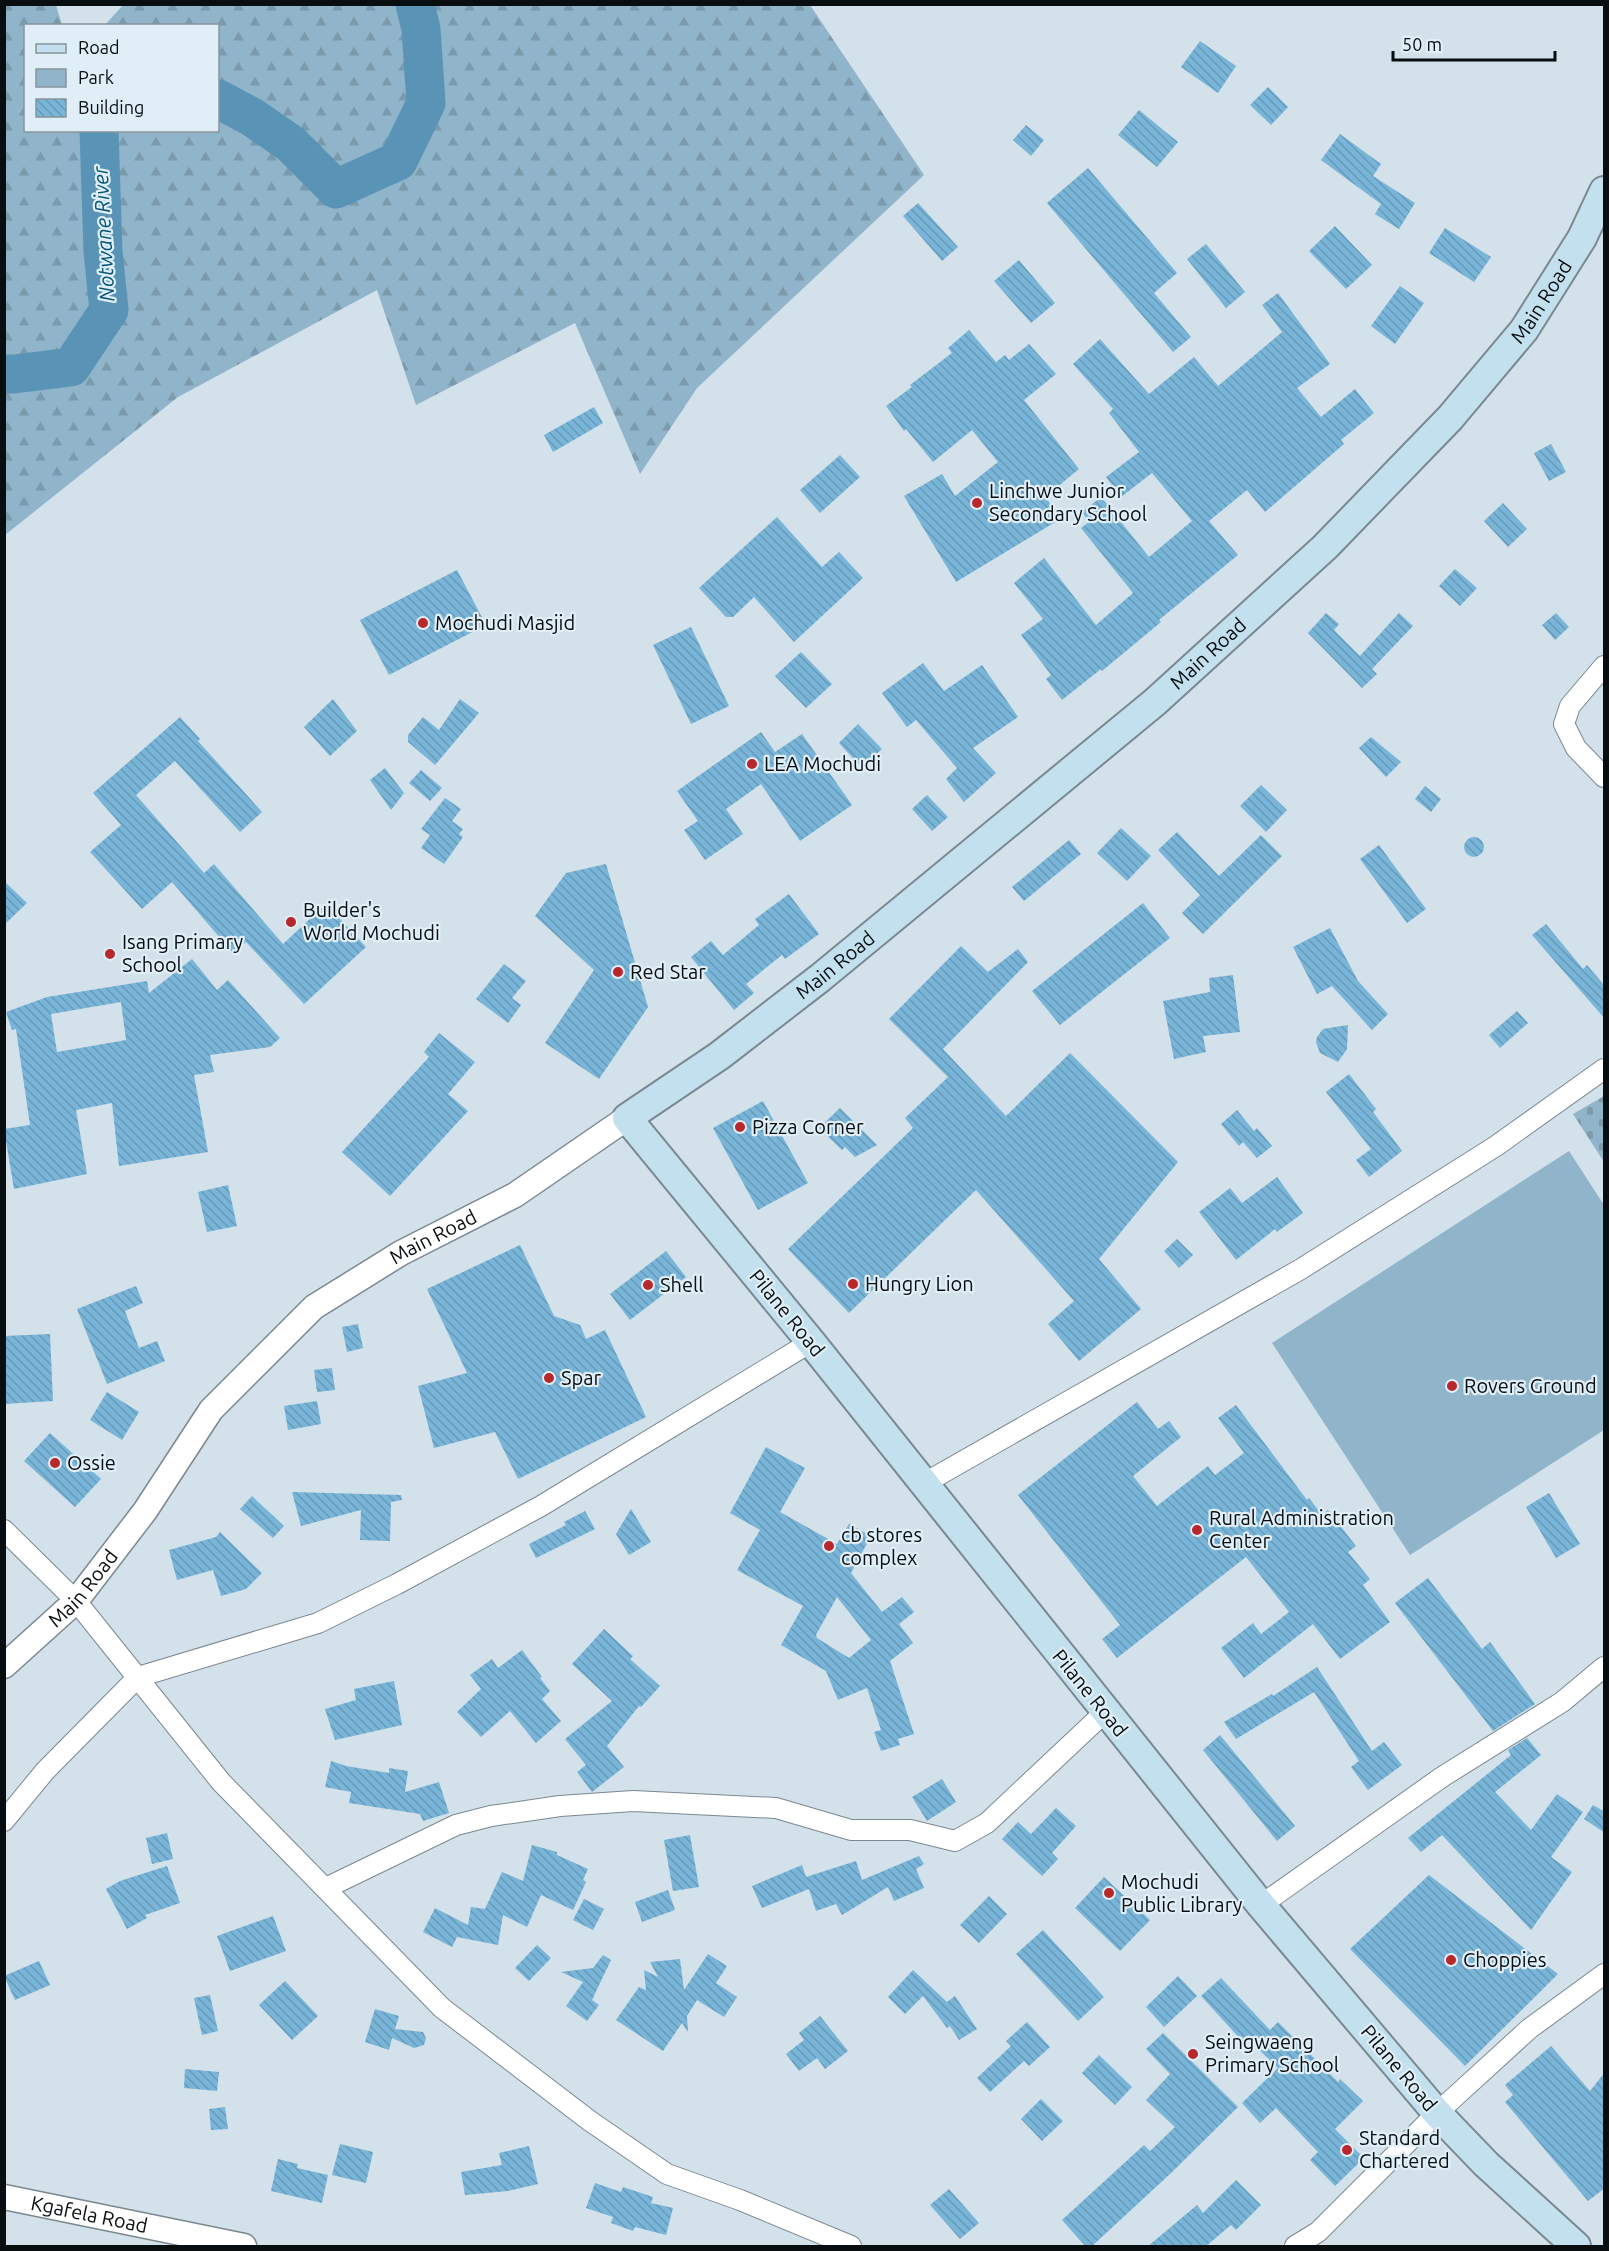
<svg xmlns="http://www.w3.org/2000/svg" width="1609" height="2251" viewBox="0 0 1609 2251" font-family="Ubuntu,sans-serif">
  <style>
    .green { fill: #90b4ca }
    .forest { fill: url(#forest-firs) }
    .cemetery { fill: url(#cemetery-stones) }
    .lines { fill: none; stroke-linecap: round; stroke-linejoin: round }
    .river { stroke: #5994b6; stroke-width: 39 }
    .building { fill: url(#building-back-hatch); fill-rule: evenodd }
    .minor-casing { stroke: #7a8890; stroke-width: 22 }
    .tertiary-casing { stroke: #7a8890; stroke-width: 27 }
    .secondary-casing { stroke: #7a8890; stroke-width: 32 }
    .minor { stroke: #fff; stroke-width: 20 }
    .tertiary { stroke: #fff; stroke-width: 24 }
    .secondary { stroke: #c3e0ef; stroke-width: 28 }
    .poi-dot { fill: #b7272b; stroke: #dfeef7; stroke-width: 2 }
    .labels { text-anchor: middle; stroke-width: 4.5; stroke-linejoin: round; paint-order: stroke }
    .street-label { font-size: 20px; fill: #080d10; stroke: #dfeef7 }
    .poi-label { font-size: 20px; fill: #080d10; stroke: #dfeef7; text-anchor: start }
    .water-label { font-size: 21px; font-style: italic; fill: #045476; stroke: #dfeef7 }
  </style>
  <defs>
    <pattern id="forest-firs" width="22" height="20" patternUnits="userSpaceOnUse" patternTransform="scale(1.5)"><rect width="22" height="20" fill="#90b4ca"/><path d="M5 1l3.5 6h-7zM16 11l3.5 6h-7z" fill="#7b9aac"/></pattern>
    <pattern id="cemetery-stones" width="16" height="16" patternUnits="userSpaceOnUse" patternTransform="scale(1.5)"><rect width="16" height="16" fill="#90b4ca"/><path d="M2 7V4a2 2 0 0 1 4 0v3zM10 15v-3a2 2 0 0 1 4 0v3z" fill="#7b9aac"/></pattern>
    <pattern id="building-back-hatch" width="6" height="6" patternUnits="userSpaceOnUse" patternTransform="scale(1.5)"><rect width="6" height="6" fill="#79b5d8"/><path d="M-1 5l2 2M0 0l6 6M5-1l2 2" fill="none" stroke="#679ab8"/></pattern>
  </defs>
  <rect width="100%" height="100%" fill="#d2e1ea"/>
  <polygon class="green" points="1569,1151 1604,1205 1604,1430 1410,1555 1272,1343"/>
  <polygon class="forest" points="5,4 56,5 62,25 26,26 26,130 218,130 218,26 105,25 123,5 810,5 924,175 697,388 640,474 575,323 416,405 377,290 178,397 5,535"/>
  <polygon class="cemetery" points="1604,1096 1604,1162 1573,1114"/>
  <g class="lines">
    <g class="river">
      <polyline points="218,99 252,117 291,144 336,189 398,161 426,103 421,29 415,4"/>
      <polyline points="4,374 14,374 71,367 109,310 103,252 99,130"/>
    </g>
  </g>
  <g class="building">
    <polygon points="1200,41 1236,66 1218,93 1181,67"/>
    <polygon points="1268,87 1288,107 1271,125 1250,105"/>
    <polygon points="1139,110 1178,142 1157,167 1118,135"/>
    <polygon points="1026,125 1044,140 1031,156 1013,140"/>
    <polygon points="1340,134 1381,164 1373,176 1415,203 1399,229 1375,214 1381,204 1321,160"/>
    <polygon points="1088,168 1177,273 1154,293 1191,337 1173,352 1047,203"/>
    <polygon points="918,203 958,247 942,261 903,216"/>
    <polygon points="1335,226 1372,265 1346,289 1309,251"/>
    <polygon points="1445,228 1491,257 1474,282 1429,253"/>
    <polygon points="1206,244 1245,292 1226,308 1187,259"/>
    <polygon points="1019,260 1055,303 1031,323 994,281"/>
    <polygon points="1400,286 1424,303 1395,344 1371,326"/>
    <polygon points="1278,293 1330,364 1297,388 1321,417 1355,389 1374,413 1341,440 1344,444 1265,512 1247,490 1209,521 1238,555 1159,620 1161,622 1102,671 1101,669 1062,700 1046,679 1051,675 1021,635 1043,619 1014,583 1044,558 1096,625 1133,593 1081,528 1089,522 1082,512 1101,497 1149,557 1192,521 1152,473 1121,497 1106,477 1139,452 1109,413 1113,409 1073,364 1100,339 1149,394 1194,357 1218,386 1282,332 1262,305"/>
    <polygon points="969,330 996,362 1005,355 1009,360 1029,344 1056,374 1024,400 1079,469 1045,497 1062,518 956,582 904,496 942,474 955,496 998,462 972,430 933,462 906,429 904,431 886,406 912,387 910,385 952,353 948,348"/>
    <polygon points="594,407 603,423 553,452 544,435"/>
    <polygon points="1551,444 1566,472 1549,481 1534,453"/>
    <polygon points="840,455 860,477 820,513 800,490"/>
    <polygon points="1503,503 1527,529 1508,547 1484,521"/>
    <polygon points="777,517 822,567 839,552 863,578 794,642 754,597 733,617 726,617 699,588"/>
    <polygon points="1455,569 1477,588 1460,606 1439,586"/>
    <polygon points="457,570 486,625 389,675 360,620"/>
    <polygon points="1326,613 1339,624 1334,630 1360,656 1399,613 1413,626 1372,669 1377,674 1362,688 1308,633"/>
    <polygon points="1556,613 1569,627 1555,640 1542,625"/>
    <polygon points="691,627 729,706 691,724 653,645"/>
    <polygon points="801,652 832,684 806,708 775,676"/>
    <polygon points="923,663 944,691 982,665 1018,717 973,748 996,773 964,802 946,779 957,768 916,720 907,727 882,693"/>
    <polygon points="333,699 357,731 330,756 304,727"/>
    <polygon points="460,699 479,713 435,765 408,742 408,735 423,717 439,730"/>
    <polygon points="180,717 200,739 198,741 262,812 240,832 175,761 136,795 204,873 214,864 283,944 326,904 366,947 304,1004 246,942 233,953 172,882 142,909 90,852 121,825 93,793"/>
    <polygon points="858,724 882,749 862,768 839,743"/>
    <polygon points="761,732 775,752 802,734 852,805 800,841 761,784 726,809 743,834 705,860 684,830 698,821 677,791"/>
    <polygon points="1371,737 1401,762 1386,777 1359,748"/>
    <polygon points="385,768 404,793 391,810 370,780"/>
    <polygon points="421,770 442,788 430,801 409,783"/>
    <polygon points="1261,785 1287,810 1266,832 1240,806"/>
    <polygon points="1425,786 1441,799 1431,812 1415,799"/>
    <polygon points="927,795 948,817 932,831 912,809"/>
    <polygon points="445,798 461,809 452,821 463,829 459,834 463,837 444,864 421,848 430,835 421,829"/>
    <polygon points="1121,828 1151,856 1127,881 1097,853"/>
    <polygon points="1177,832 1219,876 1261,835 1282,856 1203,934 1182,913 1200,895 1158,850"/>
    <circle cx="1474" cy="847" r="10"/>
    <polygon points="1069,840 1081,854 1024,901 1012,887"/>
    <polygon points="1379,845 1426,909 1407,923 1360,859"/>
    <polygon points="606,864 648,1007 599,1079 545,1043 594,970 535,916 566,873"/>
    <polygon points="4,881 27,903 4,925"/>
    <polygon points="789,894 819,934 785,959 782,955 746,984 754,993 734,1010 691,957 711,941 723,955 759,925 755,919"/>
    <polygon points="1143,903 1170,938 1060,1025 1032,991"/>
    <polygon points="1546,924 1583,969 1587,965 1605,986 1605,1019 1532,935"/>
    <polygon points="1330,928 1358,981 1388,1014 1372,1030 1332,986 1317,994 1293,947"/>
    <polygon points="961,946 988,972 1018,949 1028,962 943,1049 1006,1116 1070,1053 1178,1162 1099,1259 1141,1309 1079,1361 1048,1324 1074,1301 976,1190 849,1313 788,1249 913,1128 905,1118 948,1077 889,1019"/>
    <path d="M 192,959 L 217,990 L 228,980 L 280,1038 L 270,1047 L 210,1055 L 214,1072 L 194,1075 L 208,1152 L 119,1166 L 112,1103 L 76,1110 L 87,1174 L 14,1189 L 4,1129 L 30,1125 L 16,1029 L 12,1030 L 6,1012 L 47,997 L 147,981 L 149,993 ZM 121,1002 L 126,1040 L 57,1052 L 51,1014 Z"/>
    <polygon points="504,964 526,981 512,998 521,1005 508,1023 476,999"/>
    <polygon points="1233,975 1240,1032 1203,1036 1206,1052 1174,1059 1163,1001 1210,992 1209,978"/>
    <polygon points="1517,1011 1528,1023 1500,1048 1489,1035"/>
    <polygon points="1348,1025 1347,1049 1338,1062 1320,1053 1316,1042 1317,1037 1323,1029"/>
    <polygon points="439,1033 475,1062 448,1094 468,1111 390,1196 342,1152 429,1057 424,1052"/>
    <polygon points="1349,1074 1376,1109 1373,1112 1402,1151 1369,1177 1356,1160 1371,1149 1326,1092"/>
    <polygon points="763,1101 808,1183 758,1210 713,1128"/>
    <polygon points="840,1108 877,1145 855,1157 845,1147 842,1150 819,1128"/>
    <polygon points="1237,1110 1254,1131 1257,1128 1272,1146 1257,1158 1243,1142 1239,1146 1221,1124"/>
    <polygon points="1277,1177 1303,1213 1277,1232 1275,1229 1236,1260 1199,1212 1230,1188 1242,1203"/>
    <polygon points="228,1185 237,1226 207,1232 198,1192"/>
    <polygon points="1177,1239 1193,1255 1179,1268 1164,1251"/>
    <polygon points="520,1245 554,1316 580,1325 586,1339 605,1330 646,1417 518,1479 495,1432 434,1448 418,1386 467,1373 427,1289"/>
    <polygon points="666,1251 686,1277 630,1320 610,1294"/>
    <polygon points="136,1286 143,1303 125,1311 139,1348 157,1341 165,1361 107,1384 77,1309"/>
    <polygon points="358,1324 363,1348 347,1352 342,1327"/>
    <polygon points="50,1334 53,1401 4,1404 4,1336"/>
    <polygon points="332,1368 335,1390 317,1392 314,1370"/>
    <polygon points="107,1392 139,1412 122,1440 90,1420"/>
    <polygon points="317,1401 321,1424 288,1430 284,1406"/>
    <polygon points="1137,1402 1158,1429 1169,1421 1181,1437 1133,1476 1157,1506 1208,1466 1215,1475 1244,1453 1218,1418 1236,1405 1307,1500 1309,1498 1322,1515 1328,1510 1356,1546 1348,1552 1370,1579 1363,1585 1390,1622 1340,1659 1313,1624 1244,1678 1221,1648 1253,1623 1261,1634 1289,1612 1246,1557 1117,1658 1102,1639 1120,1625 1018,1495"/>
    <polygon points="50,1433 101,1479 75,1507 24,1461"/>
    <path d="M 766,1447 L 805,1468 L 780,1512 L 837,1544 L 849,1524 L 871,1536 L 851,1573 L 882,1612 L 902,1597 L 914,1612 L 899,1624 L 913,1643 L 890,1661 L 914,1734 L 898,1739 L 900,1745 L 881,1751 L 874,1732 L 881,1730 L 867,1688 L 838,1700 L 826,1671 L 781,1645 L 803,1606 L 737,1570 L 760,1530 L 730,1513 ZM 837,1597 L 871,1640 L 849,1658 L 817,1638 L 816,1635 Z"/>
    <polygon points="292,1492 401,1495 402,1500 391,1502 390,1541 360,1540 361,1510 301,1526"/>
    <polygon points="1549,1493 1580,1544 1556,1558 1526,1507"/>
    <polygon points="252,1496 284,1526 273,1538 240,1509"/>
    <polygon points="631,1509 651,1542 629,1555 616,1534"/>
    <polygon points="585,1511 595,1529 536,1558 529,1544 566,1525 564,1522"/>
    <polygon points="220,1532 262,1573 246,1589 221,1596 213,1570 177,1580 169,1550 216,1537"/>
    <polygon points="1428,1578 1482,1649 1490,1642 1535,1704 1493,1731 1395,1603"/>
    <polygon points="604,1629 633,1656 630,1659 660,1686 641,1707 639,1706 607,1746 624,1767 592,1792 577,1772 586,1765 565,1739 612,1701 572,1664"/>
    <polygon points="522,1650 542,1677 540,1678 550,1691 542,1699 561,1721 536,1743 510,1711 481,1737 457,1712 481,1689 470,1675 492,1659 498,1668"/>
    <polygon points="1317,1667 1372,1751 1384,1742 1402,1765 1368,1790 1351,1767 1359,1761 1314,1692 1236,1739 1224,1722 1272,1694 1273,1696"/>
    <polygon points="394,1681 402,1725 335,1740 325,1709 356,1700 354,1689"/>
    <polygon points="1220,1735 1295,1826 1277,1841 1203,1750"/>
    <polygon points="1527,1738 1541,1755 1495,1792 1531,1830 1557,1794 1583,1812 1551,1857 1572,1872 1531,1930 1442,1835 1421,1852 1408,1838 1511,1755 1508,1750"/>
    <polygon points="331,1761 346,1766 389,1773 389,1768 408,1771 405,1792 439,1782 449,1813 423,1821 420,1814 349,1803 351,1792 325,1787"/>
    <polygon points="942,1779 956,1802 927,1821 912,1797"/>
    <polygon points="1593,1805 1605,1812 1605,1833 1584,1819"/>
    <polygon points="1056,1808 1076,1826 1052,1853 1058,1859 1042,1876 1002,1839 1018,1822 1031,1834"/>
    <polygon points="167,1833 173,1859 152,1864 146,1838"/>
    <polygon points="690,1835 699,1887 673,1891 664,1840"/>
    <polygon points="532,1845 557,1852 557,1855 588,1869 583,1880 586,1882 573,1910 541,1895 527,1927 503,1915 498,1945 457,1937 452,1947 423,1932 435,1908 468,1925 471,1907 485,1909 502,1872 523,1881"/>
    <polygon points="919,1856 924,1864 916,1869 924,1888 894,1901 888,1887 842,1915 836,1904 816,1911 809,1889 762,1908 752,1886 802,1865 806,1877 856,1861 862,1880"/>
    <polygon points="167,1866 180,1903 145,1915 147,1918 127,1929 106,1889 120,1881"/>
    <polygon points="1429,1875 1558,1974 1465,2066 1350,1949"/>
    <polygon points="1104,1877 1150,1920 1120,1951 1075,1908"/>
    <polygon points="668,1890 675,1910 642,1922 635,1902"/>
    <polygon points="989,1896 1007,1914 979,1943 960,1925"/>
    <polygon points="584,1899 604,1909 593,1930 573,1920"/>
    <polygon points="273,1916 286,1951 230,1971 217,1936"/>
    <polygon points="1043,1930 1104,1997 1078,2021 1016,1954"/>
    <polygon points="537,1945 551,1958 529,1981 515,1968"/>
    <polygon points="708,1954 727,1966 716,1983 737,1997 724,2017 697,2000 687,2016 688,2032 682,2023 663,2051 616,2020 639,1987 646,1990 644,1970 658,1977 650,1962 680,1959 684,1990"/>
    <polygon points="603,1955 611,1960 592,2000 599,2005 587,2021 566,2006 583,1982 561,1972 593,1968"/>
    <polygon points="39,1961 50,1985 15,2000 4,1976"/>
    <polygon points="913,1970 947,2002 955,1996 977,2029 959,2040 950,2026 947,2028 923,1996 905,2014 888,1997"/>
    <polygon points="1178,1976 1197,1996 1164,2027 1146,2007"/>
    <polygon points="1221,1978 1270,2030 1278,2022 1338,2082 1340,2079 1363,2101 1335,2129 1364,2158 1335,2186 1310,2160 1318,2152 1276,2108 1260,2123 1242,2103 1278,2068 1248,2039 1244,2043 1201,1996"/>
    <polygon points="285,1981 318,2016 292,2040 259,2005"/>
    <polygon points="210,1995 218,2031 202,2035 194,1998"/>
    <polygon points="375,2009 399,2016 395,2029 423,2032 426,2038 424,2045 414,2048 392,2038 389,2050 365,2042"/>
    <polygon points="820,2016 848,2051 825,2069 817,2058 799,2071 786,2054 804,2040 799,2033"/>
    <polygon points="1027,2022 1050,2047 1029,2066 1024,2061 990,2092 977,2078 1011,2046 1006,2041"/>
    <polygon points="1163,2033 1238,2107 1170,2174 1091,2247 1086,2247 1062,2220 1144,2145 1150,2151 1175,2127 1146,2100 1170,2074 1146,2049"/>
    <polygon points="1551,2046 1590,2091 1605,2072 1605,2188 1588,2201 1505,2102 1513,2095 1505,2085"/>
    <polygon points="1099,2055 1132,2087 1115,2105 1082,2073"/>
    <polygon points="185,2069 219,2072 217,2091 184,2088"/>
    <polygon points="1041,2099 1063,2121 1042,2141 1021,2119"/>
    <polygon points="225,2107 228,2129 211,2130 209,2109"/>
    <polygon points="340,2144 373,2152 366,2183 332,2175"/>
    <polygon points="529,2146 538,2184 508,2191 465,2195 461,2172 502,2165 499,2153"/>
    <polygon points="278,2159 298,2164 297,2168 328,2175 322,2203 271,2191"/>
    <polygon points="1236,2180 1261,2205 1236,2230 1231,2225 1205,2247 1147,2247 1197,2205 1203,2213"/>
    <polygon points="595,2183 621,2192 623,2187 653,2197 651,2203 673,2208 666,2235 635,2227 633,2231 611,2223 613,2217 586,2208"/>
    <polygon points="949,2189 979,2223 960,2239 930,2205"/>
  </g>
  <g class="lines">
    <defs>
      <g id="minor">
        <polyline points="1604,666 1570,706 1564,724 1576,748 1604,777"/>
        <polyline points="923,1484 1301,1269 1496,1146 1604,1069"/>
        <polyline points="4,1530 76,1601 221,1782 442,2008 590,2121 667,2174 740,2200 851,2246"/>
        <polyline points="4,1821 45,1771 138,1677 318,1623 397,1584 541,1506 811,1342"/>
        <polyline points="326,1888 456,1825 491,1816 560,1806 633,1801 776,1808 851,1830 910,1830 955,1841 987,1823 1105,1712"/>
        <polyline points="1261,1905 1442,1777 1562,1702 1604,1667"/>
        <polyline points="1295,2246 1318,2232 1437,2113 1529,2029 1604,1974"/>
      </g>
      <g id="tertiary">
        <path id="s1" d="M 4,1666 L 76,1601 L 145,1511 L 211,1410 L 314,1307 L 401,1253 L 515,1195 L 627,1118"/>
        <path id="s2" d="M 4,2197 L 244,2246"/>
      </g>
      <g id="secondary">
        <path id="s3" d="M 1576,2246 L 1486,2164 L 1437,2113 L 1261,1905 L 811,1342 L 627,1118 L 719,1056 L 820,978 L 1155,702 L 1325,547 L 1450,418 L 1524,330 L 1582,238 L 1604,191"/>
      </g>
    </defs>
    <use href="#minor" class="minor-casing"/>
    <use href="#tertiary" class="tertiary-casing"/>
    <use href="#secondary" class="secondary-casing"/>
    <use href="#minor" class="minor"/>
    <use href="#tertiary" class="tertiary"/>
    <use href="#secondary" class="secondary"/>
  </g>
  <g class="poi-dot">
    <circle cx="977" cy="503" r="6"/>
    <circle cx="423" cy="623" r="6"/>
    <circle cx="752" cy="764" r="6"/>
    <circle cx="291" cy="922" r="6"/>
    <circle cx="110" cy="954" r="6"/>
    <circle cx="618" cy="972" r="6"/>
    <circle cx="740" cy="1127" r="6"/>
    <circle cx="853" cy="1284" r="6"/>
    <circle cx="648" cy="1285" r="6"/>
    <circle cx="549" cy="1378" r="6"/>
    <circle cx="1452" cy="1386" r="6"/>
    <circle cx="55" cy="1463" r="6"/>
    <circle cx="1197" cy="1530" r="6"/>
    <circle cx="829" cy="1546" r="6"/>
    <circle cx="1109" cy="1893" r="6"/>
    <circle cx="1451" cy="1960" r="6"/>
    <circle cx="1193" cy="2054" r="6"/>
    <circle cx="1347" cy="2150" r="6"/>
  </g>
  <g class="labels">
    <g class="street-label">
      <text dy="7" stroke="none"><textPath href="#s3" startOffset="2706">Main Road</textPath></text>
      <text dy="7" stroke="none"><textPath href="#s3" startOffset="2220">Main Road</textPath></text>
      <text dy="7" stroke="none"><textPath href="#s3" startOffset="1734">Main Road</textPath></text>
      <text dy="7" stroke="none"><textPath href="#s1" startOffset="615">Main Road</textPath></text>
      <text transform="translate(787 1313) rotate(51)" y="7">Pilane Road</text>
      <text dy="7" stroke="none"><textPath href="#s1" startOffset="111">Main Road</textPath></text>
      <text transform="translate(1090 1693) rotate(51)" y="7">Pilane Road</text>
      <text transform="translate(1399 2068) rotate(50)" y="7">Pilane Road</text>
      <text dy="7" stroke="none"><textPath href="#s2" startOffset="87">Kgafela Road</textPath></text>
    </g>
    <g class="poi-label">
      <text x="989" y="498">Linchwe Junior<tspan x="989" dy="23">Secondary School</tspan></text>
      <text x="435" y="630">Mochudi Masjid</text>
      <text x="764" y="771">LEA Mochudi</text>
      <text x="303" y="917">Builder's<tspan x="303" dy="23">World Mochudi</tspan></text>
      <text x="122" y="949">Isang Primary<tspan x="122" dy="23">School</tspan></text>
      <text x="630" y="979">Red Star</text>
      <text x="752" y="1134">Pizza Corner</text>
      <text x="865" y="1291">Hungry Lion</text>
      <text x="660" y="1292">Shell</text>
      <text x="561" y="1385">Spar</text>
      <text x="1464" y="1393">Rovers Ground</text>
      <text x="67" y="1470">Ossie</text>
      <text x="1209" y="1525">Rural Administration<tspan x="1209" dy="23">Center</tspan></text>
      <text x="841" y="1542">cb stores<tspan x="841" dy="23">complex</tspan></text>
      <text x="1121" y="1889">Mochudi<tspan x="1121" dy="23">Public Library</tspan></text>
      <text x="1463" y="1967">Choppies</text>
      <text x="1205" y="2049">Seingwaeng<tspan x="1205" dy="23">Primary School</tspan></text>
      <text x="1359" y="2145">Standard<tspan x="1359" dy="23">Chartered</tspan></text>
    </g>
    <g class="water-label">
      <text transform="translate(104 234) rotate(-93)" y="7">Notwane River</text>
    </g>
  </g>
  <rect width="1609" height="2251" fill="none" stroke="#080d10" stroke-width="12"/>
  <rect x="24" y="24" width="195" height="108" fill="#dfeef7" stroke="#89949b" stroke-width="1.5"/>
  <rect x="36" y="44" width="30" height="9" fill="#c3e0ef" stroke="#89949b" stroke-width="1.5"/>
  <text x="78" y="54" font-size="18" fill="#080d10">Road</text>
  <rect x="36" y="69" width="30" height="18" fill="#90b4ca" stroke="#89949b" stroke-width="1.5"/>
  <text x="78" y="84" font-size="18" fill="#080d10">Park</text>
  <rect x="36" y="99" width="30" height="18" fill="url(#building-back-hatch)" stroke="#89949b" stroke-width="1.5"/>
  <text x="78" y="114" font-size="18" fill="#080d10">Building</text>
  <path d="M1393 51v9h162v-9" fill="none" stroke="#080d10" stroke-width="3"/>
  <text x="1402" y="51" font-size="18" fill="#080d10" stroke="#dfeef7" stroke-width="4.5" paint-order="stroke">50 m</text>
</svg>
